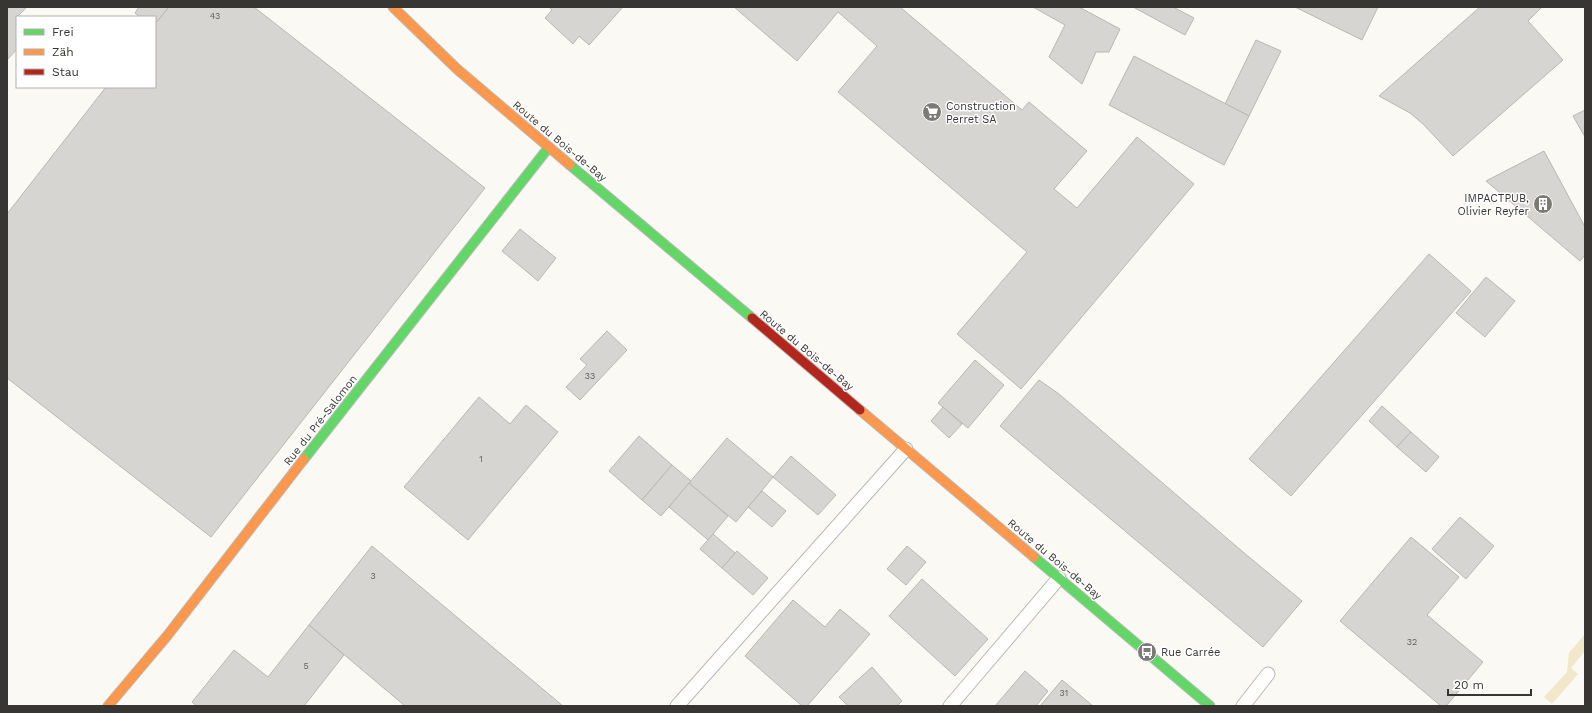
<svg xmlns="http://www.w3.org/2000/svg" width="1592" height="713" viewBox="0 0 1592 713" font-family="'Work Sans',sans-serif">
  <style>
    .green { fill: #f2e7c9 }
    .building { fill: #d6d5d2; stroke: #b8b7b3 }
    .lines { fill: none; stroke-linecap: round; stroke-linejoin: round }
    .lane-casing { stroke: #b9b8b4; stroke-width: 15 }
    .fast-casing { stroke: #b9b8b4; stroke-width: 11 }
    .slow-casing { stroke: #b9b8b4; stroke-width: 11 }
    .jam-casing { stroke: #b9b8b4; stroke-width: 11 }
    .lane { stroke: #fefefd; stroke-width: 13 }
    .fast { stroke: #63d668; stroke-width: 9 }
    .slow { stroke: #ff974d; stroke-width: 9 }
    .jam { stroke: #b3261e; stroke-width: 9 }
    .labels { text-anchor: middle; stroke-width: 3; stroke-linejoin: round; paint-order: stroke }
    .number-label { font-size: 9px; fill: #5f5e5b }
    .poi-label { font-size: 11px; fill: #373633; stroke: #fff; text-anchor: start }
    .street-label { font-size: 11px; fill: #373633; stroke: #fff }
  </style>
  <rect width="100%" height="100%" fill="#faf9f4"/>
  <polygon class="green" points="1585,634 1585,651 1571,668 1578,674 1552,704 1544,697 1567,672 1569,653"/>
  <g class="building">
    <polygon points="7,7 27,7 17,17 17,49 7,60"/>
    <polygon points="139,7 169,7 155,24 155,17 140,17 135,13"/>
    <polygon points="169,7 254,7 485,188 211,537 7,378 7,214 106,87 155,87 155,24"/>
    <polygon points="549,7 623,7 589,45 579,36 573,44 545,18 552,10"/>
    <polygon points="734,7 900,7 1022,110 1029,102 1087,151 1054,189 1077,208 1137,137 1194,184 1021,389 957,334 1027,252 838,92 877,46 838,12 797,61"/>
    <polygon points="1033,7 1079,7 1120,29 1109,52 1096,52 1082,84 1049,57 1065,25"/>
    <polygon points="1133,7 1173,7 1194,18 1185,35"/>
    <polygon points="1295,7 1378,7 1362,40"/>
    <polygon points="1480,7 1542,7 1528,21 1563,60 1453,156 1423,124 1410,113 1379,96"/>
    <polygon points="1256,40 1281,51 1249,116 1225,104"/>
    <polygon points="1134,56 1249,116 1224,165 1109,105"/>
    <polygon points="1585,110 1585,137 1573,116"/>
    <polygon points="1544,151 1585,227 1585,255 1580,261 1486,181"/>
    <polygon points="520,229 556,258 538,281 502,251"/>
    <polygon points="1429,254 1471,291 1291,496 1249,459"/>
    <polygon points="1486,277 1515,301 1485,337 1456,313"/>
    <polygon points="607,331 627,350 580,400 566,387 587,365 580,359"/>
    <polygon points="975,360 1004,385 968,428 938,403"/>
    <polygon points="1039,380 1059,394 1243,552 1302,601 1263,647 1000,426"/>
    <polygon points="479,397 510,424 526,405 558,432 468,540 404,487"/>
    <polygon points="1382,406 1411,432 1397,447 1369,421"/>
    <polygon points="943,407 962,424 949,438 931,421"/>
    <polygon points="1411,432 1439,457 1426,472 1397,447"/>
    <polygon points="639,436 672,465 642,500 609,471"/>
    <polygon points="727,438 773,477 736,522 689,483"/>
    <polygon points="791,456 836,495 818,515 773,477"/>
    <polygon points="672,465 691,481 661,516 642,500"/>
    <polygon points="689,483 728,516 708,540 669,507"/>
    <polygon points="762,491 786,511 772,527 748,507"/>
    <polygon points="1460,517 1494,546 1466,579 1432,549"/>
    <polygon points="713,534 735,553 722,568 700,549"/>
    <polygon points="1411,537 1459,577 1427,615 1483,662 1446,706 1441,706 1340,621"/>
    <polygon points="372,546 563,706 405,706 309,625"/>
    <polygon points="907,546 926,562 906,585 887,569"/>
    <polygon points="737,551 768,578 753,595 722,568"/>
    <polygon points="922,579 988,639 955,676 889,616"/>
    <polygon points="793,600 825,627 840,609 870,634 807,706 802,706 745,656"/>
    <polygon points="309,625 344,655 304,706 197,706 192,702 234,650 268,677"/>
    <polygon points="872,667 902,701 897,706 848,706 839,697"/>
    <polygon points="1025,671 1048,691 1036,706 995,706"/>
    <polygon points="1062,680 1093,706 1040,706"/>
  </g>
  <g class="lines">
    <defs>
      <g id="lane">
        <polyline points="677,706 906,449"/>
        <polyline points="950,706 1059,578"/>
        <polyline points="1243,706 1268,674"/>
      </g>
      <g id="fast">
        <polyline points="570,165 752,318"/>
        <polyline points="304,459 549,147"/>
        <polyline points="1034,557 1210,706"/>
      </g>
      <g id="slow">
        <polyline points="393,7 457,69 570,165"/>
        <polyline points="860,410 1034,557"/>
        <polyline points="108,706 167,636 304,459"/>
      </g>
      <polyline id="jam" points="752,318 860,410"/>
    </defs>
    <use href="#lane" class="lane-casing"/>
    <use href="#fast" class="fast-casing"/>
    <use href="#slow" class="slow-casing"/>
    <use href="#jam" class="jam-casing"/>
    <use href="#lane" class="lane"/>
    <use href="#fast" class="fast"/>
    <use href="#slow" class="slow"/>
    <use href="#jam" class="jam"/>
  </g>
  <defs>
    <symbol id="supermarket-disc" viewBox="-11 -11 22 22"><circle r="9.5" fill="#7b7a77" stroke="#fff"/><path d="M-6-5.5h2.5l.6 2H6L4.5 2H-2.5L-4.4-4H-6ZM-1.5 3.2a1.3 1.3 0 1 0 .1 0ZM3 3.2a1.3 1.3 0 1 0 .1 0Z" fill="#fff"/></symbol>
    <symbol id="building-disc" viewBox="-11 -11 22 22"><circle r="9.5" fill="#7b7a77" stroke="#fff"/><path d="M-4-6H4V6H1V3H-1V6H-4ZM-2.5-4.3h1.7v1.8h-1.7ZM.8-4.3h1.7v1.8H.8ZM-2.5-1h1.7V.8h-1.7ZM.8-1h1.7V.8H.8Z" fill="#fff"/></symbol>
    <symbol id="bus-disc" viewBox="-11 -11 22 22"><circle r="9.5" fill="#7b7a77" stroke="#fff"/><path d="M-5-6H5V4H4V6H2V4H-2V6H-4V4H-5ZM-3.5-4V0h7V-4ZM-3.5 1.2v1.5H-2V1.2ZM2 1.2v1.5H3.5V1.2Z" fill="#fff"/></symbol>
  </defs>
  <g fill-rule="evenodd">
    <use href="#supermarket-disc" x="921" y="101" width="22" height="22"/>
    <use href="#building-disc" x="1532" y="193" width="22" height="22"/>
    <use href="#bus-disc" x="1136" y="641" width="22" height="22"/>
  </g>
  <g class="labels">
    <g class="number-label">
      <text x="215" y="19">43</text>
      <text x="590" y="379">33</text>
      <text x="481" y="462">1</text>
      <text x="373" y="579">3</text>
      <text x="1412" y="645">32</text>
      <text x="306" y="669">5</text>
      <text x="1064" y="696">31</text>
    </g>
    <g class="poi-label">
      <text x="946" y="110">Construction<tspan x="946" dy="13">Perret SA</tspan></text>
      <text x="1529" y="202" text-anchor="end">IMPACTPUB,<tspan x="1529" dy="13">Olivier Reyfer</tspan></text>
      <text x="1161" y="656">Rue Carrée</text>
    </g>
    <g class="street-label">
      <text transform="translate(560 141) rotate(40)" y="4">Route du Bois-de-Bay</text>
      <text transform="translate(807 350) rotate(40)" y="4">Route du Bois-de-Bay</text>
      <text transform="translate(320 420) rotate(-52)" y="4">Rue du Pré-Salomon</text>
      <text transform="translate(1055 559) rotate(40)" y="4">Route du Bois-de-Bay</text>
    </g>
  </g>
  <rect width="1592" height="713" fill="none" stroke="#373633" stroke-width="16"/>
  <rect x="16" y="16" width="140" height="72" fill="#ffffff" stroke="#afafad"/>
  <rect x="24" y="29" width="20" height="6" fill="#63d668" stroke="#afafad"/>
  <text x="52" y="36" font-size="12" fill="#373633">Frei</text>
  <rect x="24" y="49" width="20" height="6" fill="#ff974d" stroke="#afafad"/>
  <text x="52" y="56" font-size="12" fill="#373633">Zäh</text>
  <rect x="24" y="69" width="20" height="6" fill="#b3261e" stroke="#afafad"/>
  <text x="52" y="76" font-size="12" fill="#373633">Stau</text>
  <path d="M1448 689v6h83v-6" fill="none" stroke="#373633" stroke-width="2"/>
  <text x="1454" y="689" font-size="12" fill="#373633" stroke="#ffffff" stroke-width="3" paint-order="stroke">20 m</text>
</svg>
